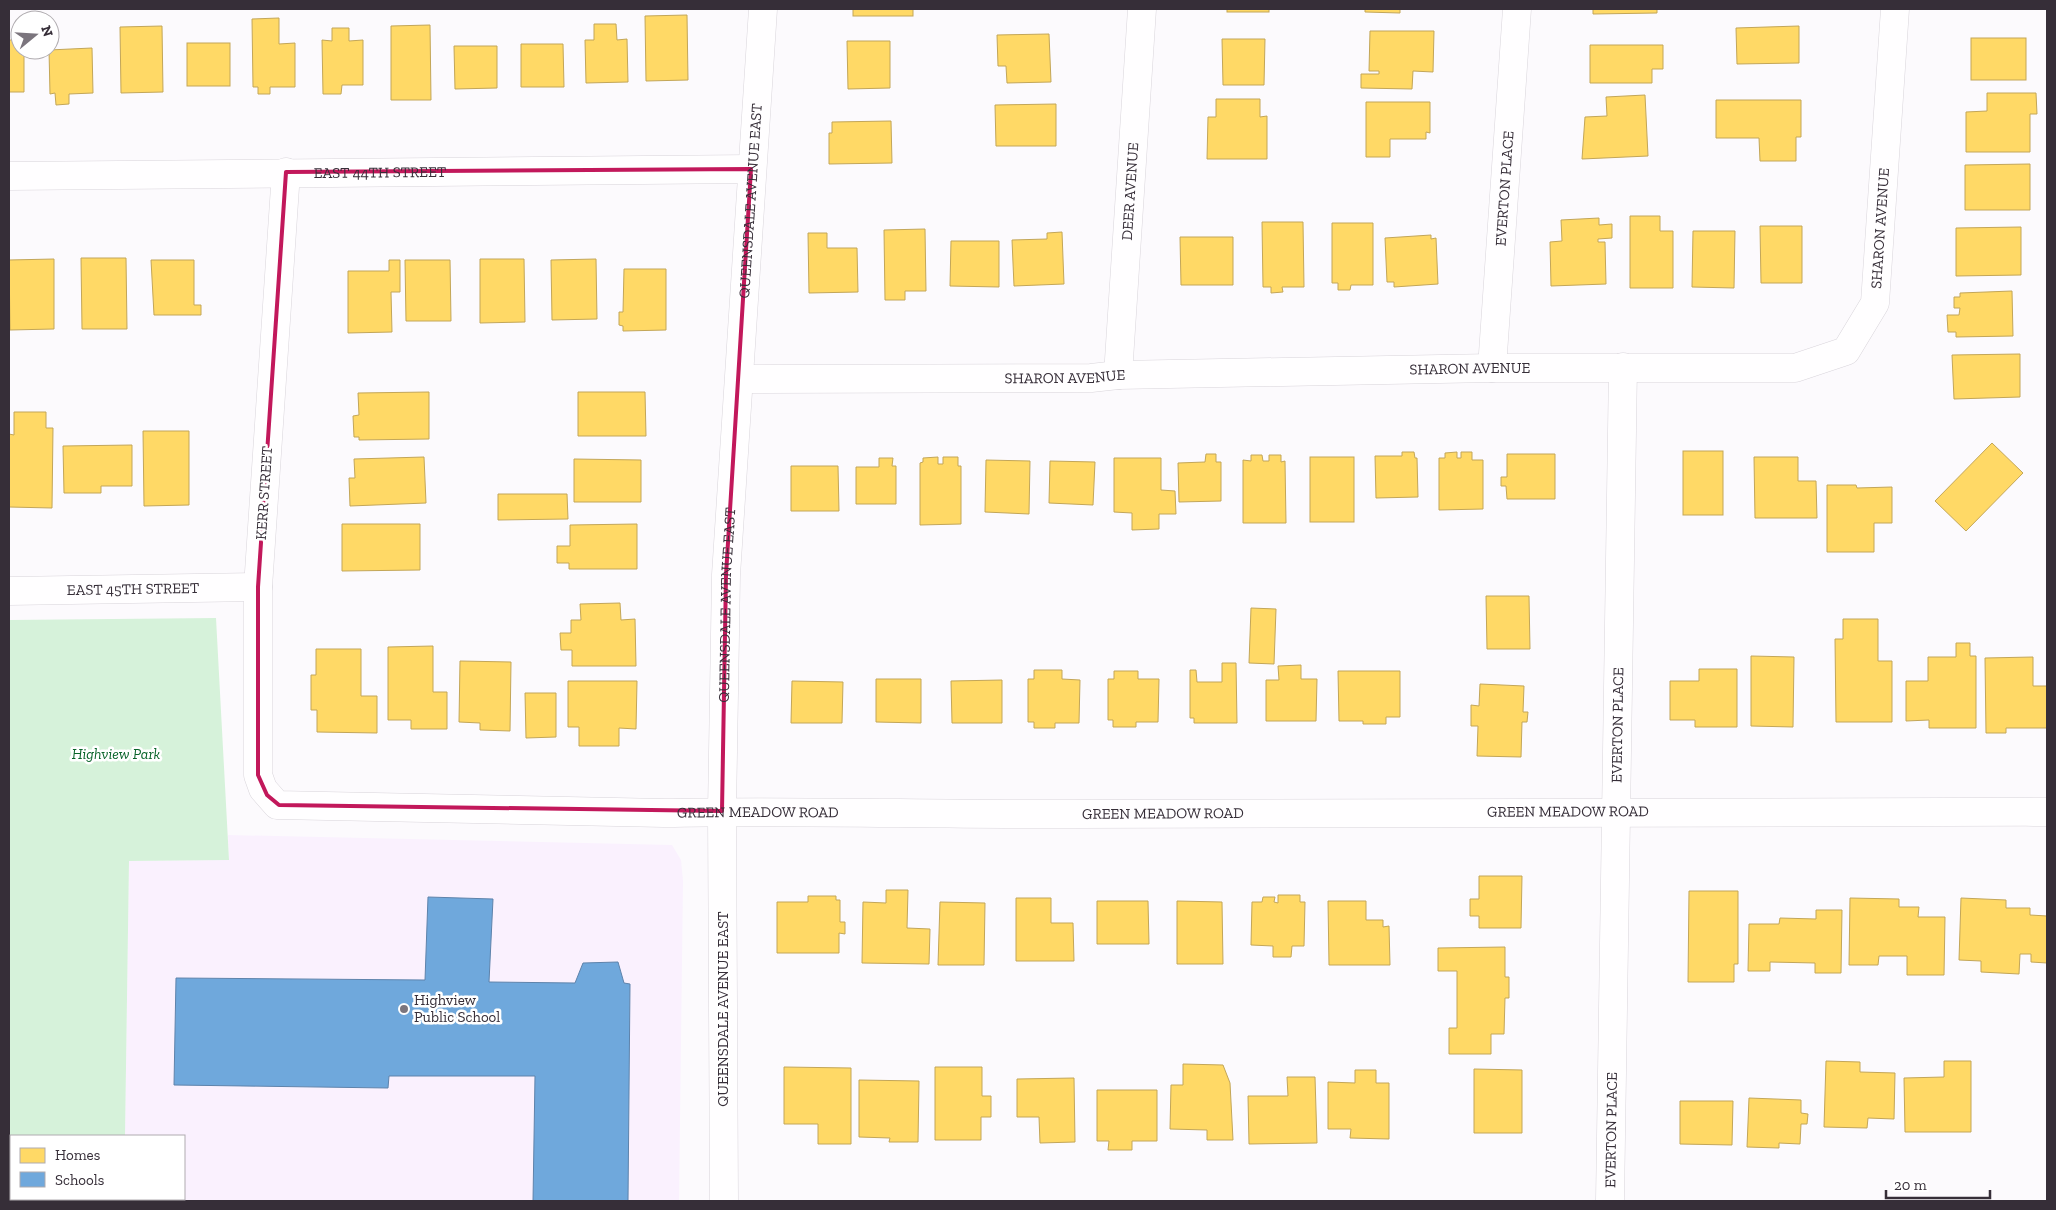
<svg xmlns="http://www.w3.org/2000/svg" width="2056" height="1210" viewBox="0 0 2056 1210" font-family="'Zilla Slab',serif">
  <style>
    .built { fill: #faf1fe }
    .green { fill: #d6f2da }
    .homes { fill: #ffd966; stroke: #c3a658 }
    .schools { fill: #6fa8dc; stroke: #5e83ab }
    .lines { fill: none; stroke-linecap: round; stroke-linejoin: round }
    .minor-casing { stroke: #d9d5db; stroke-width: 29 }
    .minor { stroke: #fffeff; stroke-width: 28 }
    .marked { fill: none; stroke: #c2185b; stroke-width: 4; stroke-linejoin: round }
    .poi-dot { fill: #7b757d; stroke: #fff; stroke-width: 2 }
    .labels { text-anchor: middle; stroke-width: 5; stroke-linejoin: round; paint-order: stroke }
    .street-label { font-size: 15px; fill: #362e38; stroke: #fff }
    .park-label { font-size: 15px; font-style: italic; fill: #086429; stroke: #fff }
    .poi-label { font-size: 15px; fill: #362e38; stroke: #fff; text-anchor: start }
  </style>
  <rect width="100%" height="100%" fill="#fcfafd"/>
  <polygon class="built" points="228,835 672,845 681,860 683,881 679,1201 124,1201 124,1199 184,1199 184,1136 125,1136 129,861 229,860"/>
  <polygon class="green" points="216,618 229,860 129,861 125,1136 11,1136 11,1199 124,1199 124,1201 9,1201 9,620"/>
  <g class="homes">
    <rect x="853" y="9" width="60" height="7"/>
    <rect x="1227" y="9" width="42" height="3"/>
    <polygon points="1365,9 1400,9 1400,13 1365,12"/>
    <polygon points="1593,9 1657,9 1657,13 1593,14"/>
    <polygon points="687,15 688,80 646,81 645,16"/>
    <polygon points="279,18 279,44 295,43 295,87 270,87 270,94 258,94 258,87 253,87 252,19"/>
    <polygon points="594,24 616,24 617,40 627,39 628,82 586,83 585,40 594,40"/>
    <polygon points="430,25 431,100 391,100 391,26"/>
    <polygon points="162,26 163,92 121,93 120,27"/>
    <polygon points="1799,26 1799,63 1737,64 1736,28"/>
    <polygon points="332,28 349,28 349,41 363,40 363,85 342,85 341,94 323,94 322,40 332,41"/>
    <polygon points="1370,31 1434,31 1433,72 1413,71 1412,89 1361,88 1361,74 1379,74 1379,71 1369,71"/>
    <polygon points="1049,34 1051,82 1007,83 1006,66 998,66 997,35"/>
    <rect x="1971" y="38" width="55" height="42"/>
    <polygon points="1222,39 1265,39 1264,85 1223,85"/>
    <polygon points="9,40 19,40 19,49 24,50 24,92 9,92"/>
    <polygon points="847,41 890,41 890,88 848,89"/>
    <rect x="187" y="43" width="43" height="43"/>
    <polygon points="521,44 563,44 564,87 521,87"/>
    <polygon points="1590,45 1663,45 1663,69 1652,69 1652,83 1590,83"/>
    <polygon points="454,46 497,46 497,88 455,89"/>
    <polygon points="92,48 93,93 69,94 69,104 56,105 55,93 50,94 49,50"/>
    <polygon points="1987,93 2036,93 2037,114 2030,114 2030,152 1966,152 1966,112 1987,111"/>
    <polygon points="1645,95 1648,156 1582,159 1585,117 1607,116 1606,97"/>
    <polygon points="1216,99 1260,99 1260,117 1267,116 1267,159 1207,159 1208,117 1216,117"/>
    <polygon points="1716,100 1801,100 1801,137 1796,137 1796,161 1760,161 1759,138 1716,138"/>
    <polygon points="1366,102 1430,102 1430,133 1426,132 1426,139 1390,139 1390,157 1366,157"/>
    <polygon points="1056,104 1056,146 996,146 995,105"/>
    <polygon points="891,121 892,163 829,164 829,133 832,133 832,122"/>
    <polygon points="2030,164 2030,210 1965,210 1965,165"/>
    <polygon points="1630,216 1660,216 1660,231 1673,231 1673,288 1630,288"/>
    <polygon points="1599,218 1599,225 1612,224 1612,238 1598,239 1598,242 1605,242 1606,284 1551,286 1550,242 1562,241 1561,220"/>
    <polygon points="1262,222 1303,222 1304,287 1282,287 1283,292 1271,293 1271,287 1263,287"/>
    <polygon points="1332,223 1373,223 1373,285 1351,285 1350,290 1338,290 1338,283 1332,283"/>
    <polygon points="1760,226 1802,226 1802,283 1761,283"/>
    <polygon points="2021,227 2021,275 1956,276 1956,228"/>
    <polygon points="925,229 926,291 905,291 905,300 885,300 884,230"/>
    <polygon points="1693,231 1735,231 1734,288 1692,287"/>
    <polygon points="1062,232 1064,284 1014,286 1012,240 1047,239 1047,233"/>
    <polygon points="808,233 827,233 827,248 857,248 858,292 809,293"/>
    <polygon points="1431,235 1431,239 1436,238 1438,284 1394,287 1394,282 1387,282 1385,238"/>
    <polygon points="1180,237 1233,237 1233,285 1181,285"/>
    <polygon points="951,241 999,241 999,287 950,286"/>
    <polygon points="81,258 126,258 127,329 82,329"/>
    <polygon points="54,259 54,329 10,330 9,260"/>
    <polygon points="480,259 524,259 525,322 480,323"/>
    <polygon points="596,259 597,319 552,320 551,260"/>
    <polygon points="151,260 194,260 194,305 201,305 201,315 154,315"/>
    <polygon points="389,260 400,260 400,292 391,292 392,332 348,333 348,271 389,271"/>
    <polygon points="405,260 450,260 451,321 406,321"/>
    <polygon points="624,269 666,269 666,330 623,331 623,326 619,325 619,312 623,312"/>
    <polygon points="2012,291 2013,336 1956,337 1956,332 1948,332 1947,315 1959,315 1960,308 1954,308 1954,297 1960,297 1960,293"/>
    <polygon points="2020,354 2020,397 1954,399 1952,355"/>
    <polygon points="429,392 429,439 359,440 359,437 354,437 353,416 359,415 358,393"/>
    <polygon points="578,392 645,392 646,436 578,436"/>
    <polygon points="14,412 46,412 46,428 53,428 52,508 9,507 9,434 14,435"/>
    <polygon points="143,431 189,431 189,505 144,506"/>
    <polygon points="1992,443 2023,473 1966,531 1935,501"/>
    <polygon points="132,445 132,486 101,486 101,493 64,493 63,446"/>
    <rect x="1683" y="451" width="40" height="64"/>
    <polygon points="1402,452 1414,452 1415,458 1417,458 1418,497 1376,498 1375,456 1402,456"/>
    <polygon points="1457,452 1457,458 1461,458 1461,452 1472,452 1472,460 1483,460 1483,509 1439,510 1439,458 1445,458 1445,453"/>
    <polygon points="1206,454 1216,454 1216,462 1221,462 1221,501 1179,502 1178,463 1205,462"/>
    <polygon points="1507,454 1555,454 1555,499 1507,499 1506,486 1501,486 1501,477 1507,477"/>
    <polygon points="1251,455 1262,455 1263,461 1269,461 1269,455 1281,455 1281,462 1285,461 1286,523 1243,523 1243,460 1251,461"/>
    <polygon points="424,457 426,503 350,506 349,478 355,478 354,459"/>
    <polygon points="938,457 938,464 943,464 943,457 958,457 958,466 961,466 961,524 920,525 920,463 923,462 923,458"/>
    <rect x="1310" y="457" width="44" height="65"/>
    <polygon points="1754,457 1798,457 1798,481 1816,481 1817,518 1755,518"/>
    <polygon points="879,458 893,458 892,466 896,466 896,504 856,504 856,467 879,467"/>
    <polygon points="1114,458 1161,458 1161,490 1175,491 1176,514 1159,514 1159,529 1132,530 1132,513 1114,512"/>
    <polygon points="574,459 641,460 641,502 574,502"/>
    <polygon points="986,460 1030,461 1029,514 985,512"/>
    <polygon points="1050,461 1095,462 1093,505 1049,503"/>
    <polygon points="791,466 838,466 839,511 791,511"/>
    <polygon points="1827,485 1856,485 1857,488 1892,487 1892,523 1874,523 1874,552 1827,552"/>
    <polygon points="498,494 567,494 568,519 498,520"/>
    <polygon points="342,524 420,524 420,570 342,571"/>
    <polygon points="637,524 637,569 569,569 569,563 557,563 557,546 570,546 570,525"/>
    <polygon points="1486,596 1529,596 1530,649 1487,649"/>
    <polygon points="620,603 621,620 635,619 636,666 572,666 572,650 561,650 560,633 571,633 571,620 581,620 580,604"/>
    <polygon points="1251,608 1276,609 1274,664 1249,663"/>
    <polygon points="1843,619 1878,619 1878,661 1892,661 1892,722 1836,722 1835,639 1843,639"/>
    <polygon points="1956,643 1970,643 1970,656 1976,656 1976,728 1929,728 1929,720 1906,721 1906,681 1928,681 1928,657 1956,657"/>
    <polygon points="433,646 433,692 447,692 447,729 411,729 411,720 388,720 388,647"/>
    <polygon points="316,649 361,649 361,696 377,696 377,733 317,732 317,710 311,710 311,675 316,675"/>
    <polygon points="1751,656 1794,657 1793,727 1751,726"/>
    <polygon points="2033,657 2033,686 2047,686 2047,728 2006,728 2006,733 1986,733 1985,658"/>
    <polygon points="460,661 511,662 510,731 480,730 480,723 459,722"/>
    <polygon points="1222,663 1236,663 1237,723 1194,723 1194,718 1190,718 1190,670 1196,670 1197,682 1222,682"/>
    <polygon points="1301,665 1301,679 1317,679 1316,721 1266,721 1266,680 1279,680 1278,666"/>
    <polygon points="1699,669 1737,669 1737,727 1695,727 1695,720 1670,720 1670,681 1699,681"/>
    <polygon points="1034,670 1062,670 1062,679 1080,680 1079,723 1055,723 1055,728 1034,728 1034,722 1028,722 1028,679 1034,679"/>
    <polygon points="1114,671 1138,671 1138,679 1159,679 1158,722 1136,722 1136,727 1113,727 1113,720 1108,720 1108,679 1114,679"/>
    <polygon points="1338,671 1400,671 1400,717 1386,717 1386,724 1363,724 1363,721 1339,721"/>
    <polygon points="876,679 921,679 921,723 876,722"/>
    <polygon points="1002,680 1002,723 952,723 951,681"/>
    <polygon points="568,681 637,681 636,729 619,728 619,746 579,746 579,727 568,727"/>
    <polygon points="792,681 843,682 842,723 791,723"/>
    <polygon points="1480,684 1524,686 1523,712 1528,712 1527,722 1522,722 1521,757 1477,756 1478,726 1471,726 1471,705 1479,706"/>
    <polygon points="525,693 556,693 556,737 526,738"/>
    <polygon points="1479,876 1522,876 1521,928 1479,928 1479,916 1470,916 1470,899 1479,899"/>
    <polygon points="886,890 908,890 907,928 930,929 929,964 862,963 863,902 886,903"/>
    <polygon points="1689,891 1738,891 1738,964 1734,964 1734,982 1688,982"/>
    <polygon points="1278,895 1300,895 1300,902 1305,902 1304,946 1292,946 1291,957 1273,957 1273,946 1251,945 1252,902 1262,902 1263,897 1275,897 1274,902 1278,903"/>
    <polygon points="808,896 836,896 836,900 840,900 840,922 845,922 845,934 839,933 839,953 777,953 777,902 808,902"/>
    <polygon points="1016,898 1051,898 1051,923 1073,923 1074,961 1016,961"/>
    <polygon points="1850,898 1899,899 1899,907 1919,907 1918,917 1945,917 1944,975 1907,975 1907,956 1879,956 1878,965 1849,965"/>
    <polygon points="1961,898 2006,900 2006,908 2030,908 2030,915 2047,916 2047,963 2031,962 2031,954 2020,954 2019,974 1981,972 1981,961 1959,960"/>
    <polygon points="1097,901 1148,901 1149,944 1097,944"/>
    <polygon points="1177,901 1222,902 1223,964 1177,964"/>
    <polygon points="1328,901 1366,901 1366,920 1383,920 1383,927 1389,926 1390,965 1329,965"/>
    <polygon points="940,902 985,903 984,965 938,965"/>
    <polygon points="1816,910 1842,910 1841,973 1815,973 1815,963 1770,962 1770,971 1748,971 1749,924 1779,924 1780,918 1816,919"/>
    <polygon points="1505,947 1505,977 1509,977 1509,998 1505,998 1504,1034 1491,1034 1491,1054 1449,1054 1449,1028 1457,1028 1457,971 1438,971 1438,948"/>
    <polygon points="1826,1061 1860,1062 1860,1072 1895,1073 1894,1119 1868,1118 1867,1128 1824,1127"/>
    <polygon points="1944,1061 1971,1061 1971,1132 1905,1132 1904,1078 1944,1077"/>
    <polygon points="1183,1064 1223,1065 1230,1083 1233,1140 1207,1140 1207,1130 1170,1129 1171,1085 1183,1085"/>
    <polygon points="784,1067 851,1068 851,1144 818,1144 818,1124 784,1124"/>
    <polygon points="935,1067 982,1067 982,1096 991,1096 991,1117 981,1117 981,1140 935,1140"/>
    <polygon points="1474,1069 1522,1070 1522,1133 1474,1133"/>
    <polygon points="1355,1070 1376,1070 1376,1083 1389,1083 1389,1139 1350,1138 1351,1129 1328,1129 1328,1082 1355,1083"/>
    <polygon points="1287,1077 1315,1077 1317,1143 1249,1144 1248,1096 1288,1096"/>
    <polygon points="1074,1078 1075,1142 1040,1143 1039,1117 1017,1117 1017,1079"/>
    <polygon points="859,1080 919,1081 918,1142 889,1142 890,1138 859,1137"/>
    <polygon points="1097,1090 1157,1090 1157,1141 1132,1141 1132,1150 1108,1150 1109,1141 1097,1141"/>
    <polygon points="1749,1098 1801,1100 1801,1113 1808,1114 1807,1124 1801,1124 1800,1144 1779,1143 1779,1148 1747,1147"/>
    <polygon points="1680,1101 1733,1101 1732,1145 1680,1144"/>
  </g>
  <polygon class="schools" points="428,897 493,899 489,982 575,983 583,963 618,962 624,983 630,984 628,1201 533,1201 535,1076 389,1076 388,1088 174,1085 176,978 425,980"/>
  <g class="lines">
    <defs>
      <g id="minor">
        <path id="s1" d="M 286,172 L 258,587 L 258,775 L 263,789 L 277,805 L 664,813 C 801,810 938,815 1074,814 C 1399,812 1723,810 2047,812"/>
        <path id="s2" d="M 9,176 L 751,169"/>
        <path id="s3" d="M 1492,368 L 1517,9"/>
        <path id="s4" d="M 1118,375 L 1142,9"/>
        <path id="s5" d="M 740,379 L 1091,378 L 1118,375 L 1492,368 L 1795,368 L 1846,351 L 1875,303 L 1895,9"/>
        <path id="s6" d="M 9,591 L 258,587"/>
        <path id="s7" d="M 724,1201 L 722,811 L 726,575 L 763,9"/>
        <path id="s8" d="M 1610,1201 L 1623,367"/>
      </g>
    </defs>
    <use href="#minor" class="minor-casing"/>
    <use href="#minor" class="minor"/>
  </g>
  <path class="marked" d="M 751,169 L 726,575 L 722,811 L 279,805 L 267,795 L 258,775 L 258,587 L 286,172 Z"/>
  <circle class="poi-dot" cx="404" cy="1009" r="5"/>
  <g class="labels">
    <g class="street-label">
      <text dy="5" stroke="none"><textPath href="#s2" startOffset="371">EAST 44TH STREET</textPath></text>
      <text dy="5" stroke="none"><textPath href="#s3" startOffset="180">EVERTON PLACE</textPath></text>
      <text dy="5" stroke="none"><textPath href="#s4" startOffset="184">DEER AVENUE</textPath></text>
      <text dy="5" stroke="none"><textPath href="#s7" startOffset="1001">QUEENSDALE AVENUE EAST</textPath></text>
      <text dy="5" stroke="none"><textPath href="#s5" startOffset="1240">SHARON AVENUE</textPath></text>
      <text dy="5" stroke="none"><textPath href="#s5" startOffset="730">SHARON AVENUE</textPath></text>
      <text dy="5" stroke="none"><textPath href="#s5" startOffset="325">SHARON AVENUE</textPath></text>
      <text transform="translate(264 493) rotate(-86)" y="5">KERR STREET</text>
      <text dy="5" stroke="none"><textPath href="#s6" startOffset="124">EAST 45TH STREET</textPath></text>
      <text dy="5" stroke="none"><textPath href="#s7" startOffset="596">QUEENSDALE AVENUE EAST</textPath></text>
      <text dy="5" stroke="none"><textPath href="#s8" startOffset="476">EVERTON PLACE</textPath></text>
      <text dy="5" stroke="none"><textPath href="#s1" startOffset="1931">GREEN MEADOW ROAD</textPath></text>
      <text dy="5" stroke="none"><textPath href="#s1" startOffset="1121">GREEN MEADOW ROAD</textPath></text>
      <text dy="5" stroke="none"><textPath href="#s1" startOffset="1526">GREEN MEADOW ROAD</textPath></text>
      <text transform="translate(723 1009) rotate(-90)" y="5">QUEENSDALE AVENUE EAST</text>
      <text dy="5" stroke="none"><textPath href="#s8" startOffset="71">EVERTON PLACE</textPath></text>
    </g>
    <g class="park-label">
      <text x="116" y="759">Highview Park</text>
    </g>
    <g class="poi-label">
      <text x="414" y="1005">Highview<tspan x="414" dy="17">Public School</tspan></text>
    </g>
  </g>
  <rect width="2056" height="1210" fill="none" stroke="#362e38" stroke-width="20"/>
  <rect x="10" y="1135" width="175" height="65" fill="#ffffff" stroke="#afabaf"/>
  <rect x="20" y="1148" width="25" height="15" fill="#ffd966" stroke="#afabaf"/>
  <text x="55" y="1160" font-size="15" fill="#362e38">Homes</text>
  <rect x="20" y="1172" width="25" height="15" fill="#6fa8dc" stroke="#afabaf"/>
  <text x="55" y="1185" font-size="15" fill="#362e38">Schools</text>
  <g transform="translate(35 35) rotate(72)"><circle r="24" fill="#ffffff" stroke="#afabaf"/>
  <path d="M0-4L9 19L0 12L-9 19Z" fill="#7b757d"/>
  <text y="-8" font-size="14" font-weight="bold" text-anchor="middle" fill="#362e38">N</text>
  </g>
  <path d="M1886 1190v8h104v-8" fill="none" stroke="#362e38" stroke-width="2.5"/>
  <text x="1894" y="1190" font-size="15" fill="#362e38" stroke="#ffffff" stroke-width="4" paint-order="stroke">20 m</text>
</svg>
